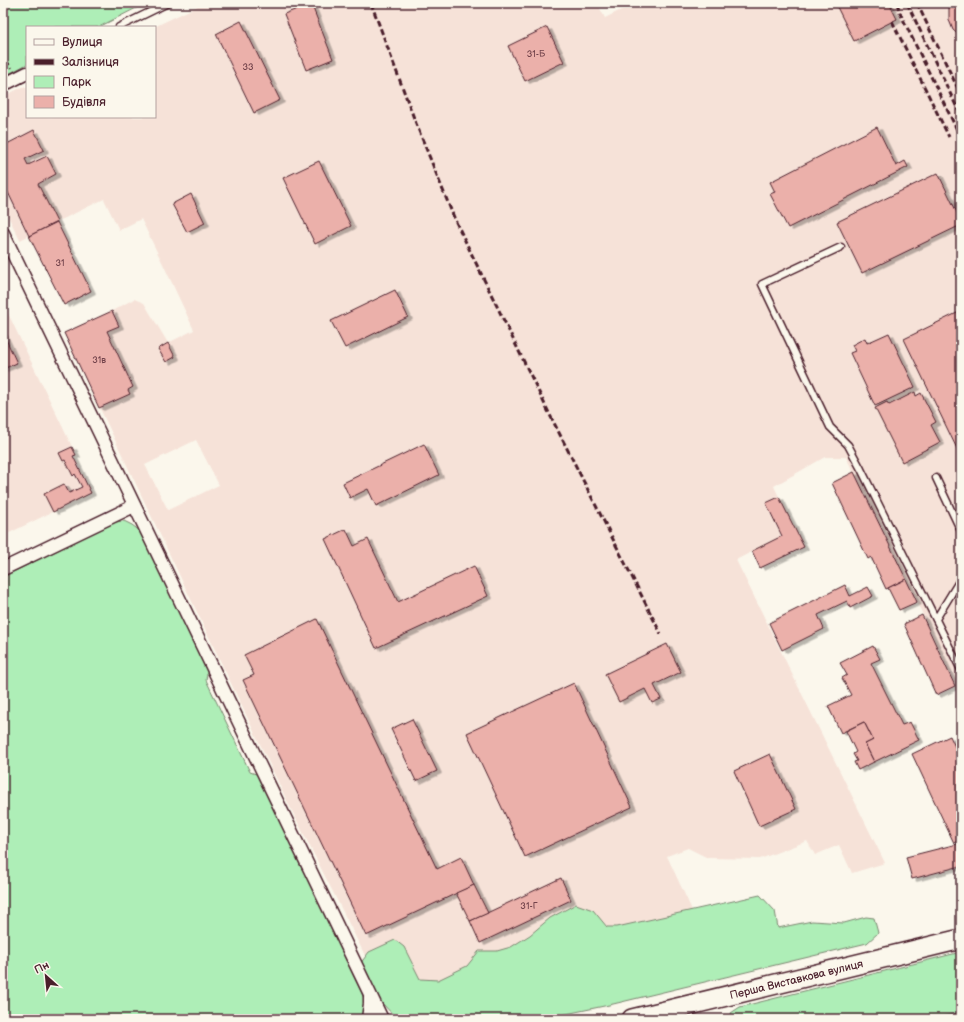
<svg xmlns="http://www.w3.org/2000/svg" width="964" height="1022" viewBox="0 0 964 1022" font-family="'Balsamiq Sans',sans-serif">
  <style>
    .built { fill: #f6e2d8; fill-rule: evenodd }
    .green { fill: #aeeeb7; stroke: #7c8671 }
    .building { fill: #ebb0aa; stroke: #4a1f2b; filter: url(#shadow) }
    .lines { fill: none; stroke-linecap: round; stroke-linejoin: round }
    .service-casing { stroke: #4a1f2b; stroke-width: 9 }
    .minor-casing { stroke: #4a1f2b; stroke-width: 15 }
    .primary-casing { stroke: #4a1f2b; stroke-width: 22 }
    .path { stroke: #4a1f2b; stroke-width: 2; stroke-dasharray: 4 3; stroke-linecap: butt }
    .service { stroke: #fbf7ec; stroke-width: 6 }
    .minor { stroke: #fbf7ec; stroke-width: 12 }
    .primary { stroke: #fbf7ec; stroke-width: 19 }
    .rail { stroke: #4a1f2b; stroke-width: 3; stroke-dasharray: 6 3; stroke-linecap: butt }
    .labels { text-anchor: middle; stroke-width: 3; stroke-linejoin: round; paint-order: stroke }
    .number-label { font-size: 9px; fill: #72434b }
    .street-label { font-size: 11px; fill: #4a1f2b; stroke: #fbf7ec }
  </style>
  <defs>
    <filter id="shadow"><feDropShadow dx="4.5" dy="2.5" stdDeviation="0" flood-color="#0004"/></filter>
  </defs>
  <rect width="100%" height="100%" fill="#fbf7ec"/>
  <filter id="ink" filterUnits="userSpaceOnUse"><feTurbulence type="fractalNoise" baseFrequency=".025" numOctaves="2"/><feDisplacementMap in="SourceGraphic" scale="8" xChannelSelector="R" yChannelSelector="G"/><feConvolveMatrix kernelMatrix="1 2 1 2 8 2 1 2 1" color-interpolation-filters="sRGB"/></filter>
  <g filter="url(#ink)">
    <g class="built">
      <path d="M 204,3 L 597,3 L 605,18 L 635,3 L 961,3 L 961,698 L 917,602 L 846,457 L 825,457 L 774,486 L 779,497 L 766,504 L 782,536 L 736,560 L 885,863 L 852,873 L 839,845 L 815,855 L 807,841 L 760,859 L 708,858 L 688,848 L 667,856 L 697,921 L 386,997 L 290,807 L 64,333 L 112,311 L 134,299 L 144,303 L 168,343 L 194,330 L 164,266 L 141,219 L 119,230 L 104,199 L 20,240 L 3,206 L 3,97 L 22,87 L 27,88 L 27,117 L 155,117 L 155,27 L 154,27 ZM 196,440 L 219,485 L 168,510 L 145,465 Z"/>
      <polygon points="3,303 76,455 73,457 91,493 3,536"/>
    </g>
    <g class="green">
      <polygon points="3,3 146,3 99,27 27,27 27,64 3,77"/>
      <polygon points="124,521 132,525 140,531 208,667 206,680 250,772 259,775 361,991 364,999 364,1019 3,1019 3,577 115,522"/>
      <polygon points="760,895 775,911 778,928 812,921 844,923 866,917 874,918 878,933 867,943 609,1005 542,1019 397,1019 380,1001 360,964 369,952 395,940 404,947 420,979 438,980 467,966 479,951 497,951 511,947 530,935 550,918 576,904 593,910 607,927 617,927"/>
      <polygon points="961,952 961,1012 933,1019 733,1019 731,1013 740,1007"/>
    </g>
    <g class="building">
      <polygon points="298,3 311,3 333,59 306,70 284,14 300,8"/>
      <polygon points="835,3 889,3 897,19 854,41"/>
      <polygon points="951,3 961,3 961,37 953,30 949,20 949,8"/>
      <polygon points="241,21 280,100 254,113 216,34"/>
      <polygon points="547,27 564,62 525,81 508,46"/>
      <polygon points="877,127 896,166 905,161 908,167 788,228 770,194 775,192 770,182"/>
      <polygon points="34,130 44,150 25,159 28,165 47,156 56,174 38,184 57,222 29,236 3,182 3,146"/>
      <polygon points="319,161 351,226 315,244 283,178"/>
      <polygon points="938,173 961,221 961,225 862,273 837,222"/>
      <polygon points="191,194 205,223 187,232 172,204"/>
      <polygon points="57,222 91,291 64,305 29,236"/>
      <polygon points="395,290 408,317 345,348 331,321"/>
      <polygon points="112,311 119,326 107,331 133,387 128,390 130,394 99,408 64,333"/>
      <polygon points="961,311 961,457 904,339"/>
      <polygon points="3,333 17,363 3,369"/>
      <polygon points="889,333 915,387 875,406 850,353 855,351 852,345 865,338 867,343"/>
      <polygon points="168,343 175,357 166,362 158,349"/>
      <polygon points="915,392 916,396 921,393 936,422 931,425 940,442 902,462 875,408 887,402 889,405"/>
      <polygon points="424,444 439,475 376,506 368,489 350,498 343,483"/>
      <polygon points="72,447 76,455 73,456 91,493 53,512 44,494 64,484 69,493 82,487 75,474 73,476 65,460 63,461 59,453"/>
      <polygon points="854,472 906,579 886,589 871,557 868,559 832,483"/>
      <polygon points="779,497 804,547 760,568 752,551 782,536 766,503"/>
      <polygon points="346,529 354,546 368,539 398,602 474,566 488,596 376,648 325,539"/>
      <polygon points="906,579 917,602 899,610 888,588"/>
      <polygon points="845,585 850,596 868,587 873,596 850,608 847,601 818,615 824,629 782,650 769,623"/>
      <polygon points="922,615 955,686 936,695 904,624"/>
      <polygon points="317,619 437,869 461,857 474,885 366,936 243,680 254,675 244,655"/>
      <polygon points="667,644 681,672 654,685 661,699 652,703 645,689 619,702 605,674"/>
      <polygon points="873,646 880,659 871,663 902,725 910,722 919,740 874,762 865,744 873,740 864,722 841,733 828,706 851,695 842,678 847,675 840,663"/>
      <polygon points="574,683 632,807 525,857 467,733"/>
      <polygon points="412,719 437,771 416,781 391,729"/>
      <polygon points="864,722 873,740 865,744 874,762 858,770 854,762 857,761 853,754 856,752 846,731"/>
      <polygon points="950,736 961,760 961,839 954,843 912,754"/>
      <polygon points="770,754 796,809 759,826 734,771"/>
      <polygon points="961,843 961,866 912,879 906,857"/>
      <polygon points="561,878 571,900 480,943 470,921"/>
      <polygon points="474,885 488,913 470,921 456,893"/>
    </g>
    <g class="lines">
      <defs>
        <g id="service">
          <polyline points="119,27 168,3"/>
          <polyline points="841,247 762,284 830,427 848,445 861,469 961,670"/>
          <polyline points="936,478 961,531"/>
          <polyline points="936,619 961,578"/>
        </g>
        <g id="minor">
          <polyline points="3,85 27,73"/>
          <polyline points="3,233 382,1019"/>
          <polyline points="3,569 134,506"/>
          <polyline points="368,1019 370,1004 370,997"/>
        </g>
        <g id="primary">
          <path id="s1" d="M 632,1019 L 961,939"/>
        </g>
      </defs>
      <use href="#service" class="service-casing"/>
      <use href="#minor" class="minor-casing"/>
      <use href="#primary" class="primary-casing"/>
      <polyline class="path" points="3,56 12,68"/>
      <use href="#service" class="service"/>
      <use href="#minor" class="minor"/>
      <use href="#primary" class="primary"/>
      <g class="rail">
        <polyline points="371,3 415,121 455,220 549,413 661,634"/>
        <polyline points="897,3 900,13 961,138"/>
        <polyline points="907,3 961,116"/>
        <polyline points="917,3 961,95"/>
        <polyline points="892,21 949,137"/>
      </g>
    </g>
  </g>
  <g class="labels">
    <g class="number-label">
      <text x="536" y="57">31-Б</text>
      <text x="248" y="70">33</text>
      <text x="60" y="266">31</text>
      <text x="99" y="363">31в</text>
      <text x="529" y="909">31-Г</text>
    </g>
    <g class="street-label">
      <text dy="4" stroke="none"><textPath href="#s1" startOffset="169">Перша Виставкова вулиця</textPath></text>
    </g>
  </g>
  <rect width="964" height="1022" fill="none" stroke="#fbf7ec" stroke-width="16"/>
  <rect x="8" y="8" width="948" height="1006" fill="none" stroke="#4a1f2b" stroke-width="1.5" filter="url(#ink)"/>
  <rect x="26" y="26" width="130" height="92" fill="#fbf7ec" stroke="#b4a19f"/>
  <rect x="34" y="39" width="20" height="6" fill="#fbf7ec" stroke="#b4a19f"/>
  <text x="62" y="46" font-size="12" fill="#4a1f2b">Вулиця</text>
  <rect x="34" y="59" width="20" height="6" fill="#4a1f2b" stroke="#b4a19f"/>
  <text x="62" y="66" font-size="12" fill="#4a1f2b">Залізниця</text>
  <rect x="34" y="76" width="20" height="12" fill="#aeeeb7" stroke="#b4a19f"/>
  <text x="62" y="86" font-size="12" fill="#4a1f2b">Парк</text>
  <rect x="34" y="96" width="20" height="12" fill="#ebb0aa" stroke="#b4a19f"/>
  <text x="62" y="106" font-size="12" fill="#4a1f2b">Будівля</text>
  <g transform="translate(46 976) rotate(333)" stroke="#fbf7ec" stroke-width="3" paint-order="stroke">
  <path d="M0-3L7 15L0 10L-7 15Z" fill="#4a1f2b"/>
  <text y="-6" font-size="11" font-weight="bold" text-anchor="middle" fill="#4a1f2b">Пн</text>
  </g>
</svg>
